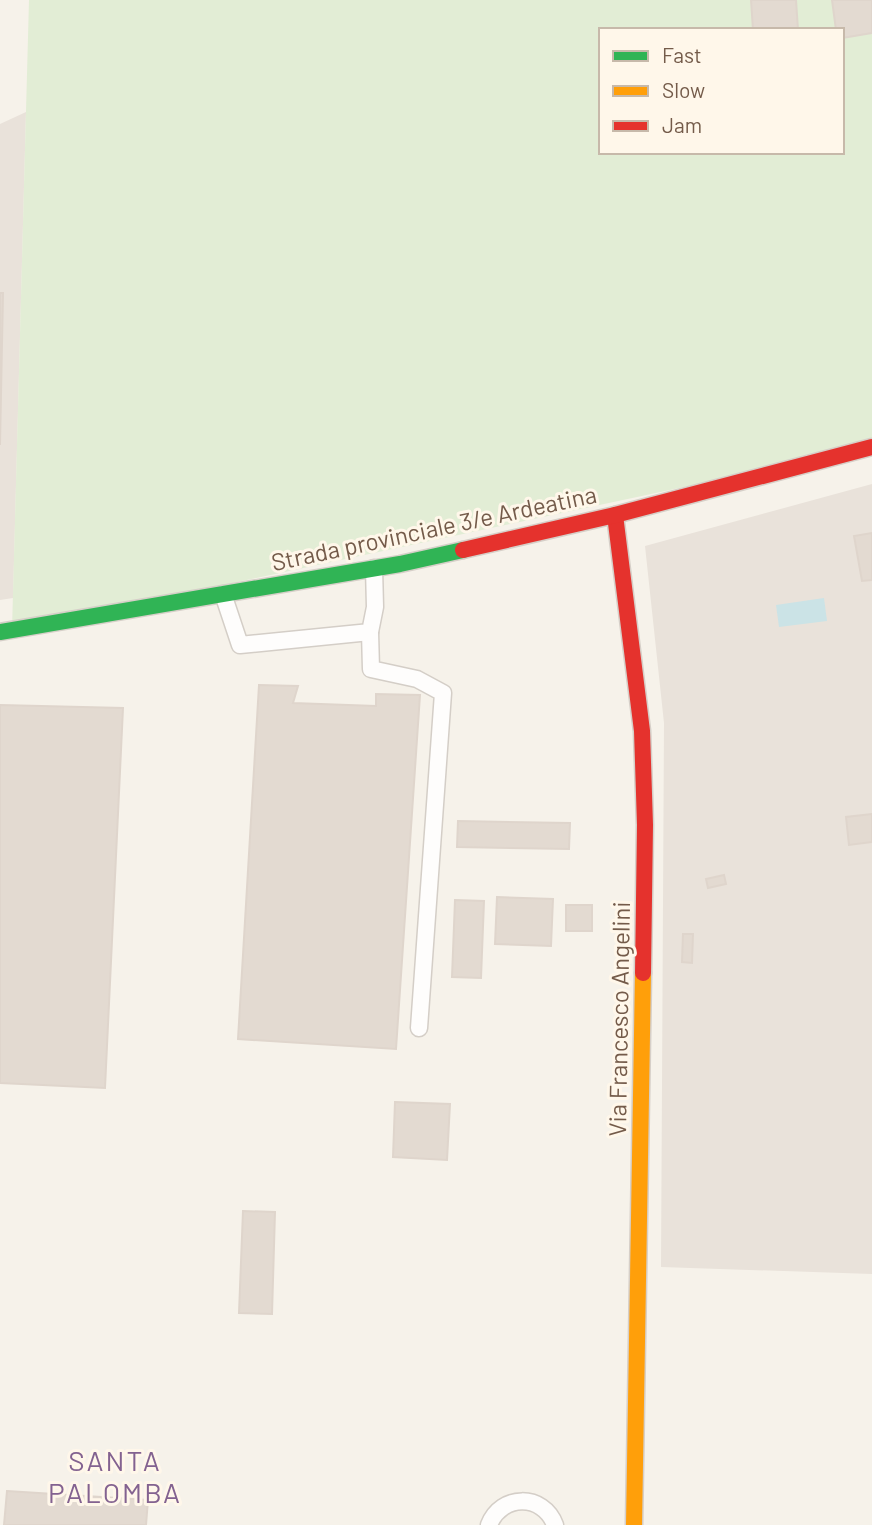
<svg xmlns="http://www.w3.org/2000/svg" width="872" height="1525" viewBox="0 0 872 1525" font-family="Barlow,sans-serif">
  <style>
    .industrial { fill: #e9e2da }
    .green { fill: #e2edd5; fill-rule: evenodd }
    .water { fill: #cbe3e6 }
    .building { fill: #e3dad1; stroke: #dfd5cc; stroke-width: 2 }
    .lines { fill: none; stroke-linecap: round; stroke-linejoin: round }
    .lane-casing { stroke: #d4cec7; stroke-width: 19 }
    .fast-casing { stroke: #d6cfc8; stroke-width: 19 }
    .slow-casing { stroke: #d6cfc8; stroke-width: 19 }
    .jam-casing { stroke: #d6cfc8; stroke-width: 19 }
    .lane { stroke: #fefdfc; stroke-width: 16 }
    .fast { stroke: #30b455; stroke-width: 16 }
    .slow { stroke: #ff9f0a; stroke-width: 16 }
    .jam { stroke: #e5322d; stroke-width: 16 }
    .labels { text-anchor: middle; stroke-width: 6; stroke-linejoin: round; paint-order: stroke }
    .street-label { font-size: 24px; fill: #745b4a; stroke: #fff7ea }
    .quarter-label { font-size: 28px; letter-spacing: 2px; fill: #836290; stroke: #fff7ea }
  </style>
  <rect width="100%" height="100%" fill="#f6f2ea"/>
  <g class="industrial">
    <polygon points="26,112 13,598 0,600 0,124"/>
    <polygon points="872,484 872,1274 661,1267 664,723 645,546"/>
  </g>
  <path class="green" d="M 29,0 L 872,0 L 872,447 L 12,630 ZM 601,30 L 842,30 L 842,152 L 601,152 Z"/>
  <polygon class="water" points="824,598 827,621 779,627 776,605"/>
  <g class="building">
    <polygon points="751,0 796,0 798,30 753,30"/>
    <polygon points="832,0 872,0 872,33 842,38 842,30 836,30"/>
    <polygon points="0,293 3,293 0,445"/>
    <polygon points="872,533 872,580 862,581 854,536"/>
    <polygon points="259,685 298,686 293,703 376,706 376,694 420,695 396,1049 238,1039"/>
    <polygon points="0,705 123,708 105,1088 0,1083"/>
    <polygon points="872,814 872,842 849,845 846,817"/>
    <polygon points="458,821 570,823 569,849 457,847"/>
    <polygon points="724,875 726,884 708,888 706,879"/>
    <polygon points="497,897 553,899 551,946 495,944"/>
    <polygon points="455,900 484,901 481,978 452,977"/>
    <rect x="566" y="905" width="26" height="26"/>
    <polygon points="683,934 693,934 692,963 682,962"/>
    <polygon points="395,1102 450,1104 447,1160 393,1157"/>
    <polygon points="243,1211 275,1212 272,1314 239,1313"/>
    <polygon points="7,1491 148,1500 146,1525 4,1525"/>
  </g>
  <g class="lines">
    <defs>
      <g id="lane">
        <polyline points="223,594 240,645 370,632 375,607 374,568"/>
        <polyline points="370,632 371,669 417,679 443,693 419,1028"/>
        <path d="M 489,1525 C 501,1494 543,1493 555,1525"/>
      </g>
      <polyline id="fast" points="0,632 400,564 463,550"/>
      <polyline id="slow" points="634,1525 643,973"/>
      <g id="jam">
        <polyline points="615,515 642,731 645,825 643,973"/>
        <polyline points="463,550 615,515 872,447"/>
      </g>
    </defs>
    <use href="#lane" class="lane-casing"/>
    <use href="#fast" class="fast-casing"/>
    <use href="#slow" class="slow-casing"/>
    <use href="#jam" class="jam-casing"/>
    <use href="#lane" class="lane"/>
    <use href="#fast" class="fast"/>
    <use href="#slow" class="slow"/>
    <use href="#jam" class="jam"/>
  </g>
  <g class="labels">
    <g class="street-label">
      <text transform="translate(434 529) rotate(-12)" y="8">Strada provinciale 3/e Ardeatina</text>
      <text transform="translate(620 1019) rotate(-89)" y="8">Via Francesco Angelini</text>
    </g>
    <g class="quarter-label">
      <text x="115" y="1471">SANTA<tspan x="115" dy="32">PALOMBA</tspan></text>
    </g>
  </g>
  <rect x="599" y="28" width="245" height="126" fill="#fff7ea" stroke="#c7b9aa" stroke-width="2"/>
  <rect x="613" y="51" width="35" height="10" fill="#30b455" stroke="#c7b9aa" stroke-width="2"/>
  <text x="662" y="63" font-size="21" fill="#745b4a">Fast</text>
  <rect x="613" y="86" width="35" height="10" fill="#ff9f0a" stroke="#c7b9aa" stroke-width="2"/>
  <text x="662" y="98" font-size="21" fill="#745b4a">Slow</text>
  <rect x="613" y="121" width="35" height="10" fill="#e5322d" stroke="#c7b9aa" stroke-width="2"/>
  <text x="662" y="133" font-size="21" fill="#745b4a">Jam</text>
</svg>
